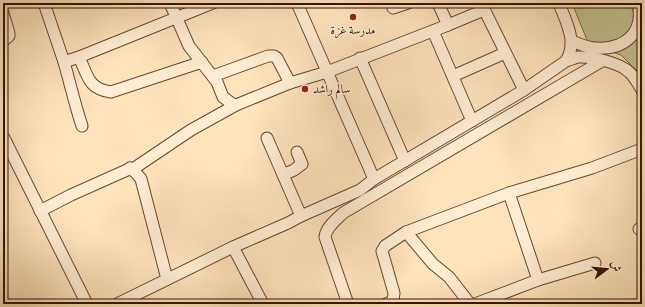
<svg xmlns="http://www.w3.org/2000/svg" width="645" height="307" viewBox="0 0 645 307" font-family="'IM FELL Great Primer',Amiri,serif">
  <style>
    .green { fill: #c2c38f; stroke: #7a6b49 }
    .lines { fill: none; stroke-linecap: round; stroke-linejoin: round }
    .minor-casing { stroke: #664731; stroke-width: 13 }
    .minor { stroke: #ffedd3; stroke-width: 11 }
    .poi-dot { fill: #8f2418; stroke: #ffedd3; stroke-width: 1.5 }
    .labels { text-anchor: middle; stroke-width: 3; stroke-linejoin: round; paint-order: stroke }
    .poi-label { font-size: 12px; fill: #331303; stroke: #ffedd3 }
  </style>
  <rect width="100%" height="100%" fill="#ffe3bb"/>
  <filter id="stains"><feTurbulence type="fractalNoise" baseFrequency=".005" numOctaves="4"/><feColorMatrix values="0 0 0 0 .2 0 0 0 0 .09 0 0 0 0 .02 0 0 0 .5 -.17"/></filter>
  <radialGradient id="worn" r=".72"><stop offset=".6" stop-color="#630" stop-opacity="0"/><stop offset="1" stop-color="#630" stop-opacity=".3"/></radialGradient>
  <polygon class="green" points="572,3 630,3 642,36 642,78 638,72 621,55 589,45"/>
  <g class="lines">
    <defs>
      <g id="minor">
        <polyline points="44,3 64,62 79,57 213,3"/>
        <polyline points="170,3 189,46 217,82 223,97 231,103 236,105"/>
        <polyline points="297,3 374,179"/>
        <polyline points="438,3 448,25"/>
        <polyline points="481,3 524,90"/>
        <polyline points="393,8 408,3"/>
        <polyline points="3,13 9,33 9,36 3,41"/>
        <polyline points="433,31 472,121"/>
        <path d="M 572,41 C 580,44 587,48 596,48 C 624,50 645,33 638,3"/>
        <path d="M 79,57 C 88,76 88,89 111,92 L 202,62"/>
        <polyline points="360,58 405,161"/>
        <path d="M 566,61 C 570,60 574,58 578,57 C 591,56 620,63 629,72 C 635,77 638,84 642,90"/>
        <path d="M 64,62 C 70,83 75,105 82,126"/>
        <polyline points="213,76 268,56 274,56 277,58 290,83"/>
        <polyline points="453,76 505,53"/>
        <polyline points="4,138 87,304"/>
        <polyline points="267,138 301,216"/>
        <polyline points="133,169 191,130 236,105 290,83 327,72 448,25 484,10"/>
        <polyline points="283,175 294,170 302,164 297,152"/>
        <polyline points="509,193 538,280"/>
        <polyline points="40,211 71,195 127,170 130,168 136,173 141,179 167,279"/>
        <polyline points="639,229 642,228"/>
        <polyline points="406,232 433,264 449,277 470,304"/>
        <polyline points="117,304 233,247"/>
        <path d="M 263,304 L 233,247 L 288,223 L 301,216 L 360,190 L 374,179 L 524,90 L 566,61 C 578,42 566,22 559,3"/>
        <path d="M 348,304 L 325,237 C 326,227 337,219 343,213 L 602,61"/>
        <polyline points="386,304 393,301 394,293 382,251 385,246 406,232 509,193 592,168 642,149"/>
        <polyline points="475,304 538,280 595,263"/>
      </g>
    </defs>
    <use href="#minor" class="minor-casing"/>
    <use href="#minor" class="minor"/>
  </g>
  <g class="poi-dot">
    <circle cx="353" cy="17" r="4"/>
    <circle cx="305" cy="89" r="4"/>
  </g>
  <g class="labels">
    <g class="poi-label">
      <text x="353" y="34">مدرسة غزة</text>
      <text x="313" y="93" text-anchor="start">سالم راشد</text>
    </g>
  </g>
  <rect width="645" height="307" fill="none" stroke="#ffe3bb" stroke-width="16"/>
  <rect x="4" y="4" width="637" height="299" fill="none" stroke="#331303" stroke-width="2"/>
  <rect x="8" y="8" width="629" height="291" fill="none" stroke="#331303"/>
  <g transform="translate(607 269) rotate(74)" stroke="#ffedd3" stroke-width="3" paint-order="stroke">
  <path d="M0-3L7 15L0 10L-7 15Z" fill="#331303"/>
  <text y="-6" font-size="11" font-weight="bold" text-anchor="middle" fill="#331303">ش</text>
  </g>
  <rect width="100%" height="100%" filter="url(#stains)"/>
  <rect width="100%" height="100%" fill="url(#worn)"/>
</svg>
